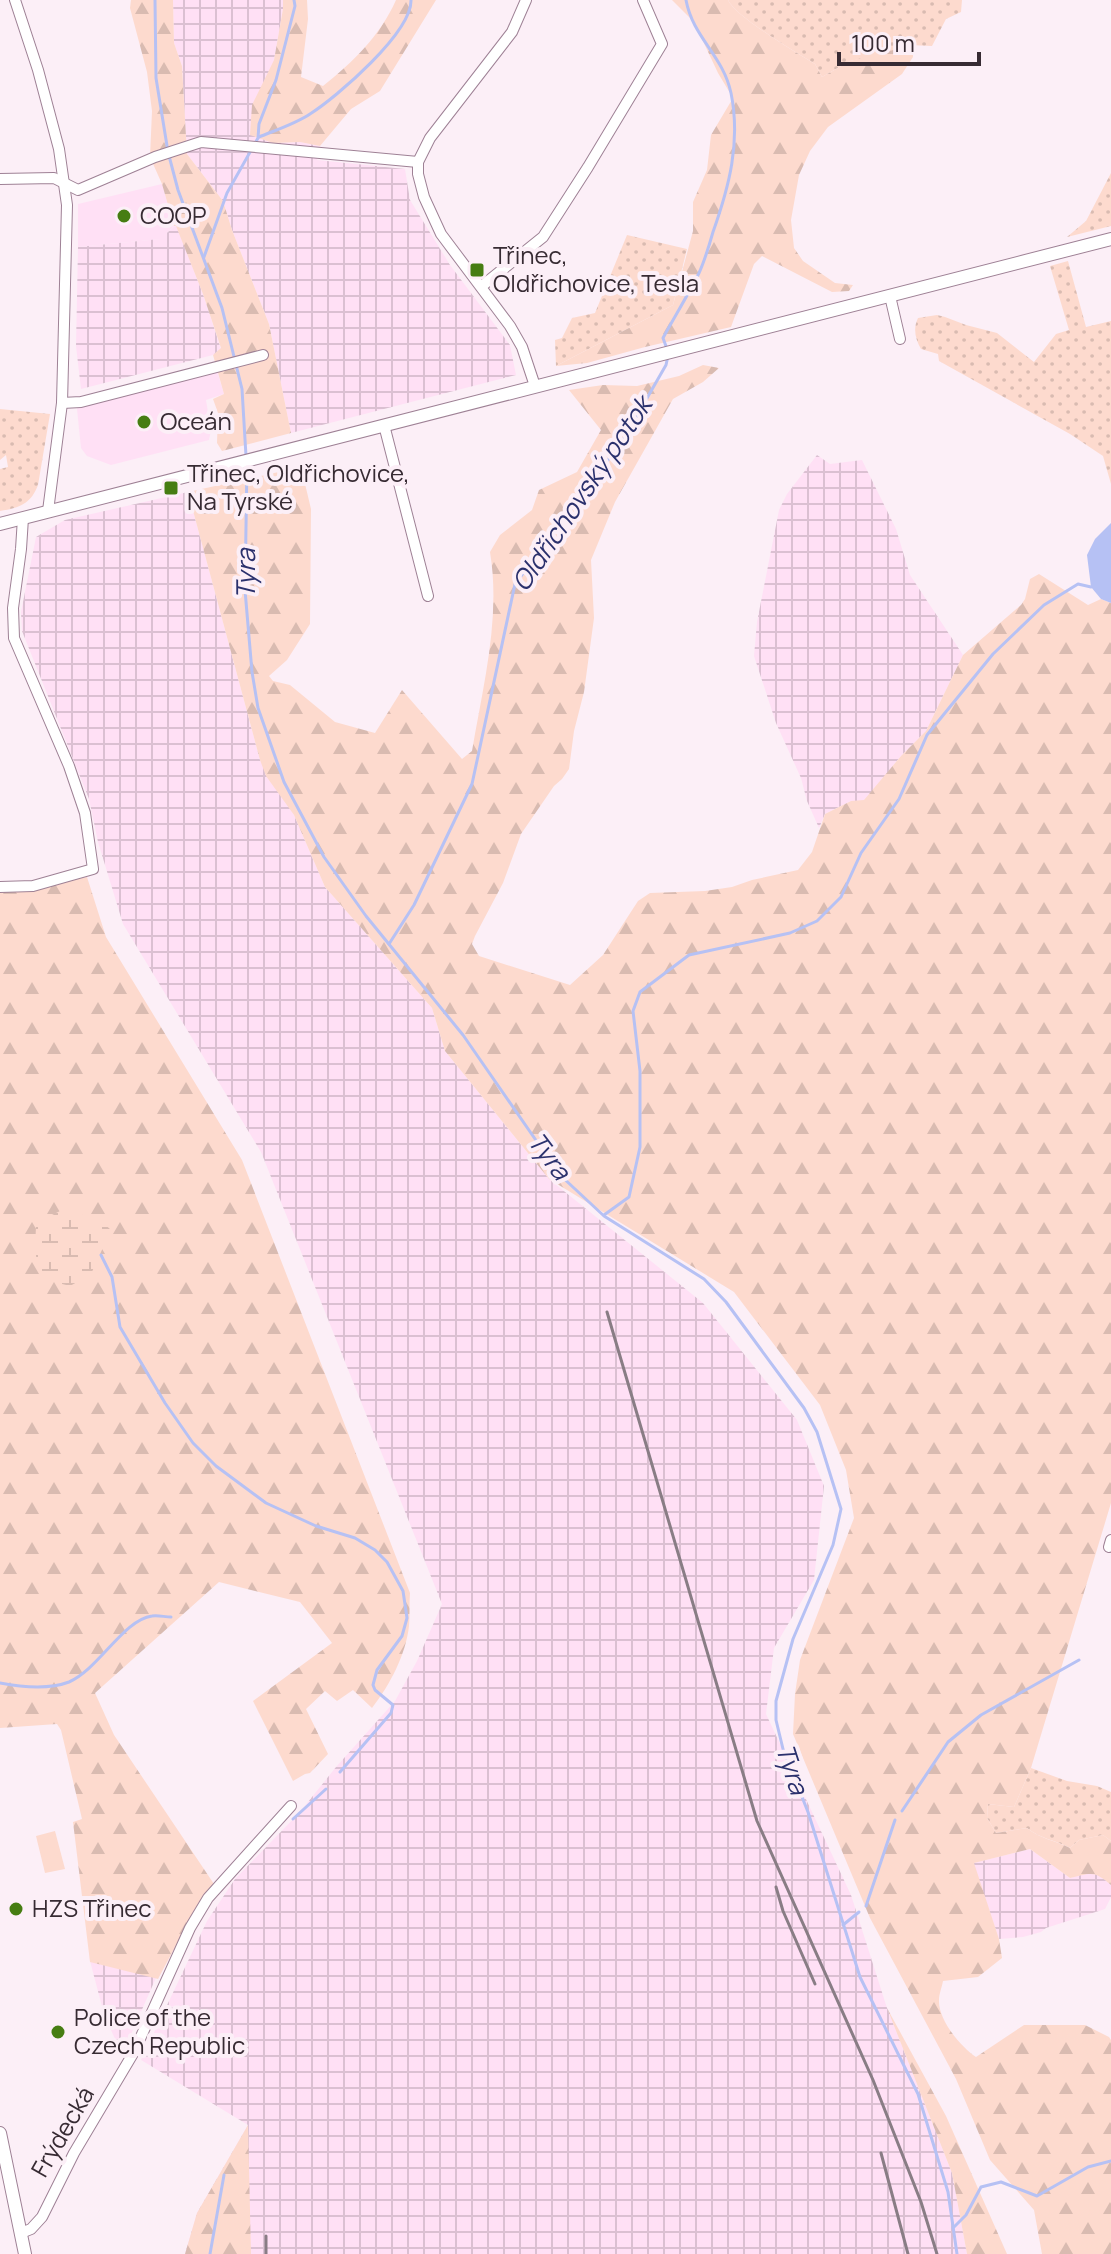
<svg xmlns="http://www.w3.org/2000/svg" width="1111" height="2254" viewBox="0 0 1111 2254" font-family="Manrope,sans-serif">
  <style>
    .built { fill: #ffe0f5 }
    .industrial { fill: url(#industrial-grid) }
    .grass { fill: url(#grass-dots) }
    .forest { fill: url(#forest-firs) }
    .wetland { fill: url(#wetland-marsh) }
    .green { fill: #fddace }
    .water { fill: #b6c1f4 }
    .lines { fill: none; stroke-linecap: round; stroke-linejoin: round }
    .stream { stroke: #b6c1f4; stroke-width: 3 }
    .minor-casing { stroke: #9e8195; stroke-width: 12 }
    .major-casing { stroke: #9e8195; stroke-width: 14 }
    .minor { stroke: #fff; stroke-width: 10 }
    .major { stroke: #fff; stroke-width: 12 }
    .rail { stroke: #897d85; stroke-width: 3 }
    .poi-dot { fill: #467d12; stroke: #fceff7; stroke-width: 3 }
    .labels { text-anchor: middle; stroke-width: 8; stroke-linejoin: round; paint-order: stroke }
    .poi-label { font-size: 24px; fill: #372b33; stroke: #fceff7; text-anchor: start }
    .street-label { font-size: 24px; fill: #372b33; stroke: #fceff7 }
    .water-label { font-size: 26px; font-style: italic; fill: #2b316d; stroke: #fceff7 }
  </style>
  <defs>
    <pattern id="industrial-grid" width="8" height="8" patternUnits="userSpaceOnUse" patternTransform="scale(2)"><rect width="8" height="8" fill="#ffe0f5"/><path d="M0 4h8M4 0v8" fill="none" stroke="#dbc0d2"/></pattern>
    <pattern id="grass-dots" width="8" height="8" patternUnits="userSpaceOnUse" patternTransform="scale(2)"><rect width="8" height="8" fill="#fddace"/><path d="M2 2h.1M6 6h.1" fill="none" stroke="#d9bbb1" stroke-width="1.8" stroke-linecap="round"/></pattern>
    <pattern id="forest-firs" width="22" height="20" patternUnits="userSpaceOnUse" patternTransform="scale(2)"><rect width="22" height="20" fill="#fddace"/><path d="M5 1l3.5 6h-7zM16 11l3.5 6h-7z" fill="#d9bbb1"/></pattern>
    <pattern id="wetland-marsh" width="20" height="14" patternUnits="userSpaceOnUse" patternTransform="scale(2)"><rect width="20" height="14" fill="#fddace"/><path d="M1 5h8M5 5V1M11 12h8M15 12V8" fill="none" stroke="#d9bbb1"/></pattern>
  </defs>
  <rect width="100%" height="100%" fill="#fceff7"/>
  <g class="built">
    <polygon points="162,184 174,226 161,239 78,247 78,204"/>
    <polygon points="215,364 224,394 206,400 211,430 209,440 111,465 87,456 81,448 77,409 82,397"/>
  </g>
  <g class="industrial">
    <polygon points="173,0 283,0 283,9 274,60 273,143 300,142 320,146 317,160 405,169 410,200 450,265 510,345 516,375 291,433 269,324 232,230 223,201 187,154 182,66 174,43"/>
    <polygon points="176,225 203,294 221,349 213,355 81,389 76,346 78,247 160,239"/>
    <polygon points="817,455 830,464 862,460 896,529 910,575 963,655 926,731 901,756 864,801 851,801 825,814 819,828 807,801 801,778 776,723 754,656 757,622 779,510 787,494"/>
    <polygon points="188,492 260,760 294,815 325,887 432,1008 445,1051 549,1179 703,1303 797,1420 824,1486 814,1580 774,1648 766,1714 851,1895 887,2008 952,2173 967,2254 185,2254 197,2213 248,2125 141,2060 207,1921 235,1879 300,1812 336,1767 395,1701 417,1661 442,1604 261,1152 123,924 98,842 89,799 22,631 21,612 36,537 65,520"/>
    <polygon points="1030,1849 1070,1878 1091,1872 1100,1875 1111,1885 1111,1897 1105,1909 1046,1928 1041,1932 1023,1937 999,1939 973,1863"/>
    <polygon points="90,1961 159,1971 122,2055 104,2014"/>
  </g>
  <g class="grass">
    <path d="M 728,0 L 962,0 L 961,12 L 946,19 L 932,46 L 909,45 L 888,53 L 850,61 L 822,77 L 815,64 C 797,53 736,17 728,0 Z"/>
    <polygon points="1111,173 1111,226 1067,237 1086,221"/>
    <polygon points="627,235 687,249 673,305 556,366 555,340 562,338 572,318 595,313"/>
    <path d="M 1068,261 L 1086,327 L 1111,321 L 1111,484 L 1103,456 L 1070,434 L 939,361 L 938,354 L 921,349 C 915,339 913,328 918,318 L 937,315 L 945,317 L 966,325 L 997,333 L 1034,362 L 1056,334 L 1069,330 L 1050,266 Z"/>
    <path d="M 0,409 L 50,414 L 38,485 C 31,504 19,508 0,511 L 0,469 L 8,467 L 6,455 L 0,460 Z"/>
    <path d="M 1031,1768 L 1067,1781 L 1097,1786 L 1111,1792 L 1111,1841 L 1103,1835 L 1079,1840 L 1070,1848 C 1055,1840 1041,1839 1027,1828 L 996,1833 L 987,1818 L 988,1804 L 1014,1807 Z"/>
  </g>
  <g class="forest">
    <polygon points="131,0 173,0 174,43 182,66 187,154 223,201 232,230 269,324 291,433 222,451 217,443 218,413 213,399 224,394 213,355 221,348 203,294 176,226 174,226 162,184 150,157 152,111 147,72 130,8"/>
    <path d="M 283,0 L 307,0 L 308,19 L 301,77 L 323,86 C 353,62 380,36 396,0 L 436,0 L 380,91 L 351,109 L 320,146 L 300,142 L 273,143 L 250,135 L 252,105 L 274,60 L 283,9 Z"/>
    <path d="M 672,0 L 728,0 C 736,17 797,53 815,64 L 822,77 L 850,61 L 913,45 L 913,57 L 902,74 L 828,127 L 810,151 L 799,175 L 791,220 L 794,248 L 803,261 L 835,283 L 853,285 L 849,291 L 832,292 L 762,256 L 754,264 L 731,327 L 645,347 L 587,363 L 556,366 L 673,305 L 693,231 L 693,202 L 707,170 L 711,135 L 733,98 L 718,73 L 694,22 Z"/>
    <path d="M 703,365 L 719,368 L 703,382 L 673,399 L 615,502 L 591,560 L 594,618 L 584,692 L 574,731 L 569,769 L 562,779 L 554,786 L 521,834 L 503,883 L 475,936 L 472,944 L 479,956 L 570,985 L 603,955 L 638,901 L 650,893 L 705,891 L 732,887 L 752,880 L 798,870 L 812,852 L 825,814 L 851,801 L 864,800 L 901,756 L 926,731 L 963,655 L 1021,605 L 1025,599 L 1030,579 L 1039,574 L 1088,605 L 1101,599 L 1111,603 L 1111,1503 L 1031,1768 L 1014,1807 L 988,1804 L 987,1818 L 996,1833 L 1027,1828 C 1041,1839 1054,1840 1070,1848 L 1079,1840 L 1103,1835 L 1111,1841 L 1111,1885 C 1094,1870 1091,1873 1070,1878 L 1030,1849 L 974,1863 L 999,1939 L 1002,1958 L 978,1977 L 943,1981 C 942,1987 939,1994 939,2000 C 938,2020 961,2047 976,2057 L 1024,2025 L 1085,2025 L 1109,2037 L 1111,2040 L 1111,2254 L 1042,2254 L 1034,2210 L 990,2160 L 956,2079 L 870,1918 L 793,1734 L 795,1694 L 800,1660 L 854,1518 L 846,1470 L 820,1405 L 734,1292 L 549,1179 L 445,1051 L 432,1008 L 325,887 L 294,815 L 266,776 L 260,760 L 188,492 L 301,467 L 311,509 L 310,624 L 287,660 L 269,676 L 273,681 L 290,685 L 335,722 L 375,733 L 402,690 L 462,759 L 472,751 C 483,686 501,618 490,552 L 500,535 L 532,510 L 539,490 L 577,472 L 601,430 L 569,390 L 603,385 L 637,386 L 679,376 Z"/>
    <path d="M 87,877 L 106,937 L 242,1160 L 410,1593 C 409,1604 410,1615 409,1626 C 406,1654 390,1685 372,1708 L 353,1690 L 337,1701 L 325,1691 L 306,1709 L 328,1754 L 310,1773 L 305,1774 L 293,1781 L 253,1701 L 332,1643 L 300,1602 L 219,1582 L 95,1693 L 114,1735 L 214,1884 L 199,1902 L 158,1979 L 90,1962 L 73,1822 L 82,1819 L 61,1730 L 57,1724 L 0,1728 L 0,891 L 24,890 Z"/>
    <polygon points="887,2008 946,2116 1007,2254 967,2254 952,2173"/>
    <polygon points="248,2125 251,2254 185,2254 197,2213"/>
  </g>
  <path class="wetland" d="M 62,1210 L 99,1219 L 111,1230 L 91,1274 L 70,1286 C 64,1284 56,1283 50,1280 C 31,1270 36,1241 36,1223 Z"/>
  <polygon class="green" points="55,1831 65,1869 45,1873 36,1836"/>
  <polygon class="water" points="1111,523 1111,603 1101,599 1091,587 1087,555 1095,539"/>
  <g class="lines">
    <g class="stream">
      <polyline points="155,0 156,78 168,152 178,190 222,308 242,389 246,456"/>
      <path d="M 259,137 C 276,130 295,124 310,114 C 337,97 412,32 411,0"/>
      <polyline points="204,257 227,193 258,138 259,124 276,80 295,6 294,0"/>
      <path d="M 667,349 L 663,338 C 675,316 688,295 699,273 C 705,260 709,246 713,232 C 729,187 741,142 731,93 C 723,55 693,38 686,0"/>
      <polyline points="247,463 245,590 252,672 258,708 284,782 324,857 366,916 463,1035 560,1175 604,1216 704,1279 726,1302 804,1408 817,1432 841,1509 833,1545 793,1639 776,1701 776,1720 783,1749 808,1812 860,1977 918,2094 948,2192 957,2254"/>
      <polyline points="389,944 414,905 472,784 515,584 623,440 666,365 668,356"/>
      <polyline points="604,1215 629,1197 640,1147 640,1071 633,1011 640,992 689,955 790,933 817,921 841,897 861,853 899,799 927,735 993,654 1044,605 1078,584 1091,587"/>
      <polyline points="101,1255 112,1277 120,1327 165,1403 193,1443 216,1466 266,1503 316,1526 355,1538 375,1550 387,1562 403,1591 407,1618 402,1636 377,1670 373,1685 375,1690 393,1705 391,1713 340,1772"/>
      <path d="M 0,1683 C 21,1687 48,1690 69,1682 C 99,1669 123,1620 152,1616 C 158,1615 165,1617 171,1617"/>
      <polyline points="902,1811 948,1742 981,1715 1079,1660"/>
      <polyline points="293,1819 326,1789"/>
      <polyline points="866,1906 895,1820"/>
      <polyline points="843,1925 859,1912"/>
      <polyline points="953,2228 966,2215 981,2187 1001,2182 1037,2196 1088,2167 1111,2161"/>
      <polyline points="210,2254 224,2175"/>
    </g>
    <defs>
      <g id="minor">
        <polyline points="15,0 38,70 59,149 67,205 62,403 48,511"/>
        <polyline points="526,0 512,32 430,138 418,162 418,174 424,197 441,234 510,326 522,347 535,386"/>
        <polyline points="0,179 54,178 78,190 155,157 201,142 418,162"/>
        <polyline points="482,286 543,237 588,167 662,44 643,0"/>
        <polyline points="890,296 900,339"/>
        <polyline points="62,403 81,402 263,355"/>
        <polyline points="384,425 428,596"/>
        <polyline points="0,887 33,886 93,869 85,813 69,766 14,638 13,608 21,549 23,518"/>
        <polyline points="1109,1547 1111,1540"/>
        <polyline points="21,2233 31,2229 42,2217 74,2153 134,2052 190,1928 208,1898 291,1806"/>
      </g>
      <g id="major">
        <polyline points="0,524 1111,239"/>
        <polyline points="0,2133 25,2254"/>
      </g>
    </defs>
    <use href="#minor" class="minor-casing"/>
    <use href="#major" class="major-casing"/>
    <use href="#minor" class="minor"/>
    <use href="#major" class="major"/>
    <g class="rail">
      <polyline points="607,1312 757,1821 873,2080 921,2202 937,2254"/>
      <polyline points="776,1887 783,1911 815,1984"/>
      <polyline points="881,2153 908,2254"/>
      <polyline points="266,2254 266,2236"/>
    </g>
  </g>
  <g class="poi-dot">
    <circle cx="124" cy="216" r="8"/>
    <rect x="469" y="262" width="16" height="16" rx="4"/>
    <circle cx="144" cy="422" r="8"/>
    <rect x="163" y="480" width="16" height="16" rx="4"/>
    <circle cx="16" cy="1909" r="8"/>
    <circle cx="58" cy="2032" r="8"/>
  </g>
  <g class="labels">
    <g class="poi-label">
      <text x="140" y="224">COOP</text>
      <text x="493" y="264">Třinec,<tspan x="493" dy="28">Oldřichovice, Tesla</tspan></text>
      <text x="160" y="430">Oceán</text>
      <text x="187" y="482">Třinec, Oldřichovice,<tspan x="187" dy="28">Na Tyrské</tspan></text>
      <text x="32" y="1917">HZS Třinec</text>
      <text x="74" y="2026">Police of the<tspan x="74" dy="28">Czech Republic</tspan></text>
    </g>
    <g class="street-label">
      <text transform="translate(63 2132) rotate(-60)" y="8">Frýdecká</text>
    </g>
    <g class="water-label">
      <text transform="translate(582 494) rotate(-56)" y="9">Oldřichovský potok</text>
      <text transform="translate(246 574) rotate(-90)" y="9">Tyra</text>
      <text transform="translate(549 1156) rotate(53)" y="9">Tyra</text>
      <text transform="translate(792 1769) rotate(72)" y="9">Tyra</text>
    </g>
  </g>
  <path d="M839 52v12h140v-12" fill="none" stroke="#372b33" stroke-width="4"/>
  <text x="851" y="52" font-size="24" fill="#372b33" stroke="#fceff7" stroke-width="6" paint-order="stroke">100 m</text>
</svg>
